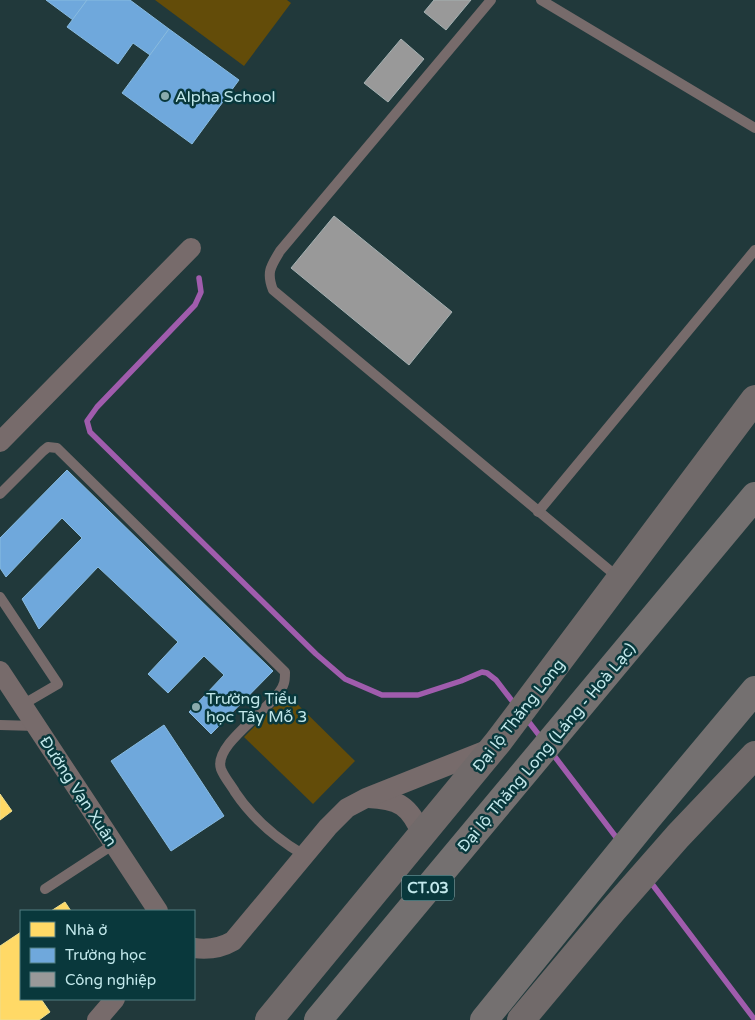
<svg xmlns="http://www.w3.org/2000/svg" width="755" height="1020" viewBox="0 0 755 1020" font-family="'Varela Round',sans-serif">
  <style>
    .green { fill: #634c09 }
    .homes { fill: #ffd966; stroke: #edde8e }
    .schools { fill: #6fa8dc; stroke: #88bbe0 }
    .industry { fill: #999; stroke: #a5b1b2 }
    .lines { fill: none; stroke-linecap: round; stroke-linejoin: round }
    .stream { stroke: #a05cad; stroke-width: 5.5 }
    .lane { stroke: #776b6b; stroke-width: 10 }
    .street { stroke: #776b6b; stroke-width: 20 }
    .primary { stroke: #716a6a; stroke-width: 28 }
    .highway { stroke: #747070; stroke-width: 28 }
    .poi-dot { fill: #8aabad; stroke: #09383c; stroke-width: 2 }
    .labels { text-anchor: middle; stroke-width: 5; stroke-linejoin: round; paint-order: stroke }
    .shield { fill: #09383c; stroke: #8ab3b6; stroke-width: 1 }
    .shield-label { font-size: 15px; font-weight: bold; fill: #c2e8eb }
    .poi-label { font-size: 16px; fill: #c2e8eb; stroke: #09383c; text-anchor: start }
    .street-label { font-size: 16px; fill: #c2e8eb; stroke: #09383c }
  </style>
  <rect width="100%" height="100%" fill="#21393b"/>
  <g class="green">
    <polygon points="155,0 287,0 291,3 244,66"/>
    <polygon points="287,694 355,761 313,804 244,737"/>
  </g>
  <g class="homes">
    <polygon points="0,794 12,811 0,820"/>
    <polygon points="65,902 71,911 51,911"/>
    <polygon points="21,932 21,999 41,999 50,1012 39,1020 0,1020 0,946"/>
  </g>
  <g class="schools">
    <polygon points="46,0 87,0 73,20"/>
    <polygon points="87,0 130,0 169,29 150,55 133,43 118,64 67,27"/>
    <polygon points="169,29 239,80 192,144 122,93"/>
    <polygon points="67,470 273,671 211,734 189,712 224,675 204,656 168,693 148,674 178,642 98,567 39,629 22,599 82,538 62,518 6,577 0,568 0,538"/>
    <polygon points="164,725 224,816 171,851 111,761"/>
  </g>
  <g class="industry">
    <polygon points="434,0 471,0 446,30 424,12"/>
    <polygon points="401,39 424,59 388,102 364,83"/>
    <polygon points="334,216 452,312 409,365 291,268"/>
  </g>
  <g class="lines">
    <g class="stream">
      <polyline points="199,278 201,292 195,305 97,407 87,421 90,432 316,654 345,679 382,695 418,695 461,681 482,672 487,673 496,680 516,706"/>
      <polyline points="525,717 542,739"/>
      <polyline points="552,753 619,841"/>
      <polyline points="649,880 755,1020"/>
    </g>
    <g class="lane">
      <path d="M 491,0 L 280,251 C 271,266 266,272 273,290 L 620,579"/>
      <polyline points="541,0 755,128"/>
      <path d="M 0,494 L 43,451 L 48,447 L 57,448 L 285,672 C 285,675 285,680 284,683 C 278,706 212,743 221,769 C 224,777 231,785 235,792 C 253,819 277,839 304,855"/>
      <polyline points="538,512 755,250"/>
      <polyline points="0,597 58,684 22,705"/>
      <polyline points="0,725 36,726"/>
      <polyline points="45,889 114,844"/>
    </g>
    <g class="street">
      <polyline points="0,442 191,248"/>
      <polyline points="0,671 158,911"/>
      <path d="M 368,798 C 399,799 410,806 422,835"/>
      <path d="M 194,948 C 208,950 221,948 233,941 L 328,827 L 347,808 L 366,798 L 492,748"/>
      <polyline points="97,1020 115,999"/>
    </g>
    <g class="primary">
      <polyline points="269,1020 498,742 755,399"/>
      <polyline points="521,1020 613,910 678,836 755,755"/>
    </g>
    <g class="highway">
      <polyline points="318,1020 755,496"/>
      <polyline points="484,1020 647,819 755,690"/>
    </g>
  </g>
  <g class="poi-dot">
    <circle cx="165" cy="96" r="5"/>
    <circle cx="196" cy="707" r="5"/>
  </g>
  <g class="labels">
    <rect class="shield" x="402" y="875.5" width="52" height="25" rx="4"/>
    <g class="shield-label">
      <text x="428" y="893">CT.03</text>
    </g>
    <g class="poi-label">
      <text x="175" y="102">Alpha School</text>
      <text x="206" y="704">Trường Tiểu<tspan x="206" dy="18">học Tây Mỗ 3</tspan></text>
    </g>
    <g class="street-label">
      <text transform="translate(518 715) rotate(-52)" y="6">Đại lộ Thăng Long</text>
      <text transform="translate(546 747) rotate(-50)" y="6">Đại lộ Thăng Long (Láng - Hoà Lạc)</text>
      <text transform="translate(79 791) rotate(57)" y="6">Đường Vạn Xuân</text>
    </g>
  </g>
  <rect x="20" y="910" width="175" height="90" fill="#09383c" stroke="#537e82"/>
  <rect x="30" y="922" width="25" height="15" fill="#ffd966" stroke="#537e82"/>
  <text x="65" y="935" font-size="15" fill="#c2e8eb">Nhà ở</text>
  <rect x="30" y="948" width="25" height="15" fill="#6fa8dc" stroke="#537e82"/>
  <text x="65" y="960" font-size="15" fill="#c2e8eb">Trường học</text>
  <rect x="30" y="972" width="25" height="15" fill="#999999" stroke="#537e82"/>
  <text x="65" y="985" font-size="15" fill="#c2e8eb">Công nghiệp</text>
</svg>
